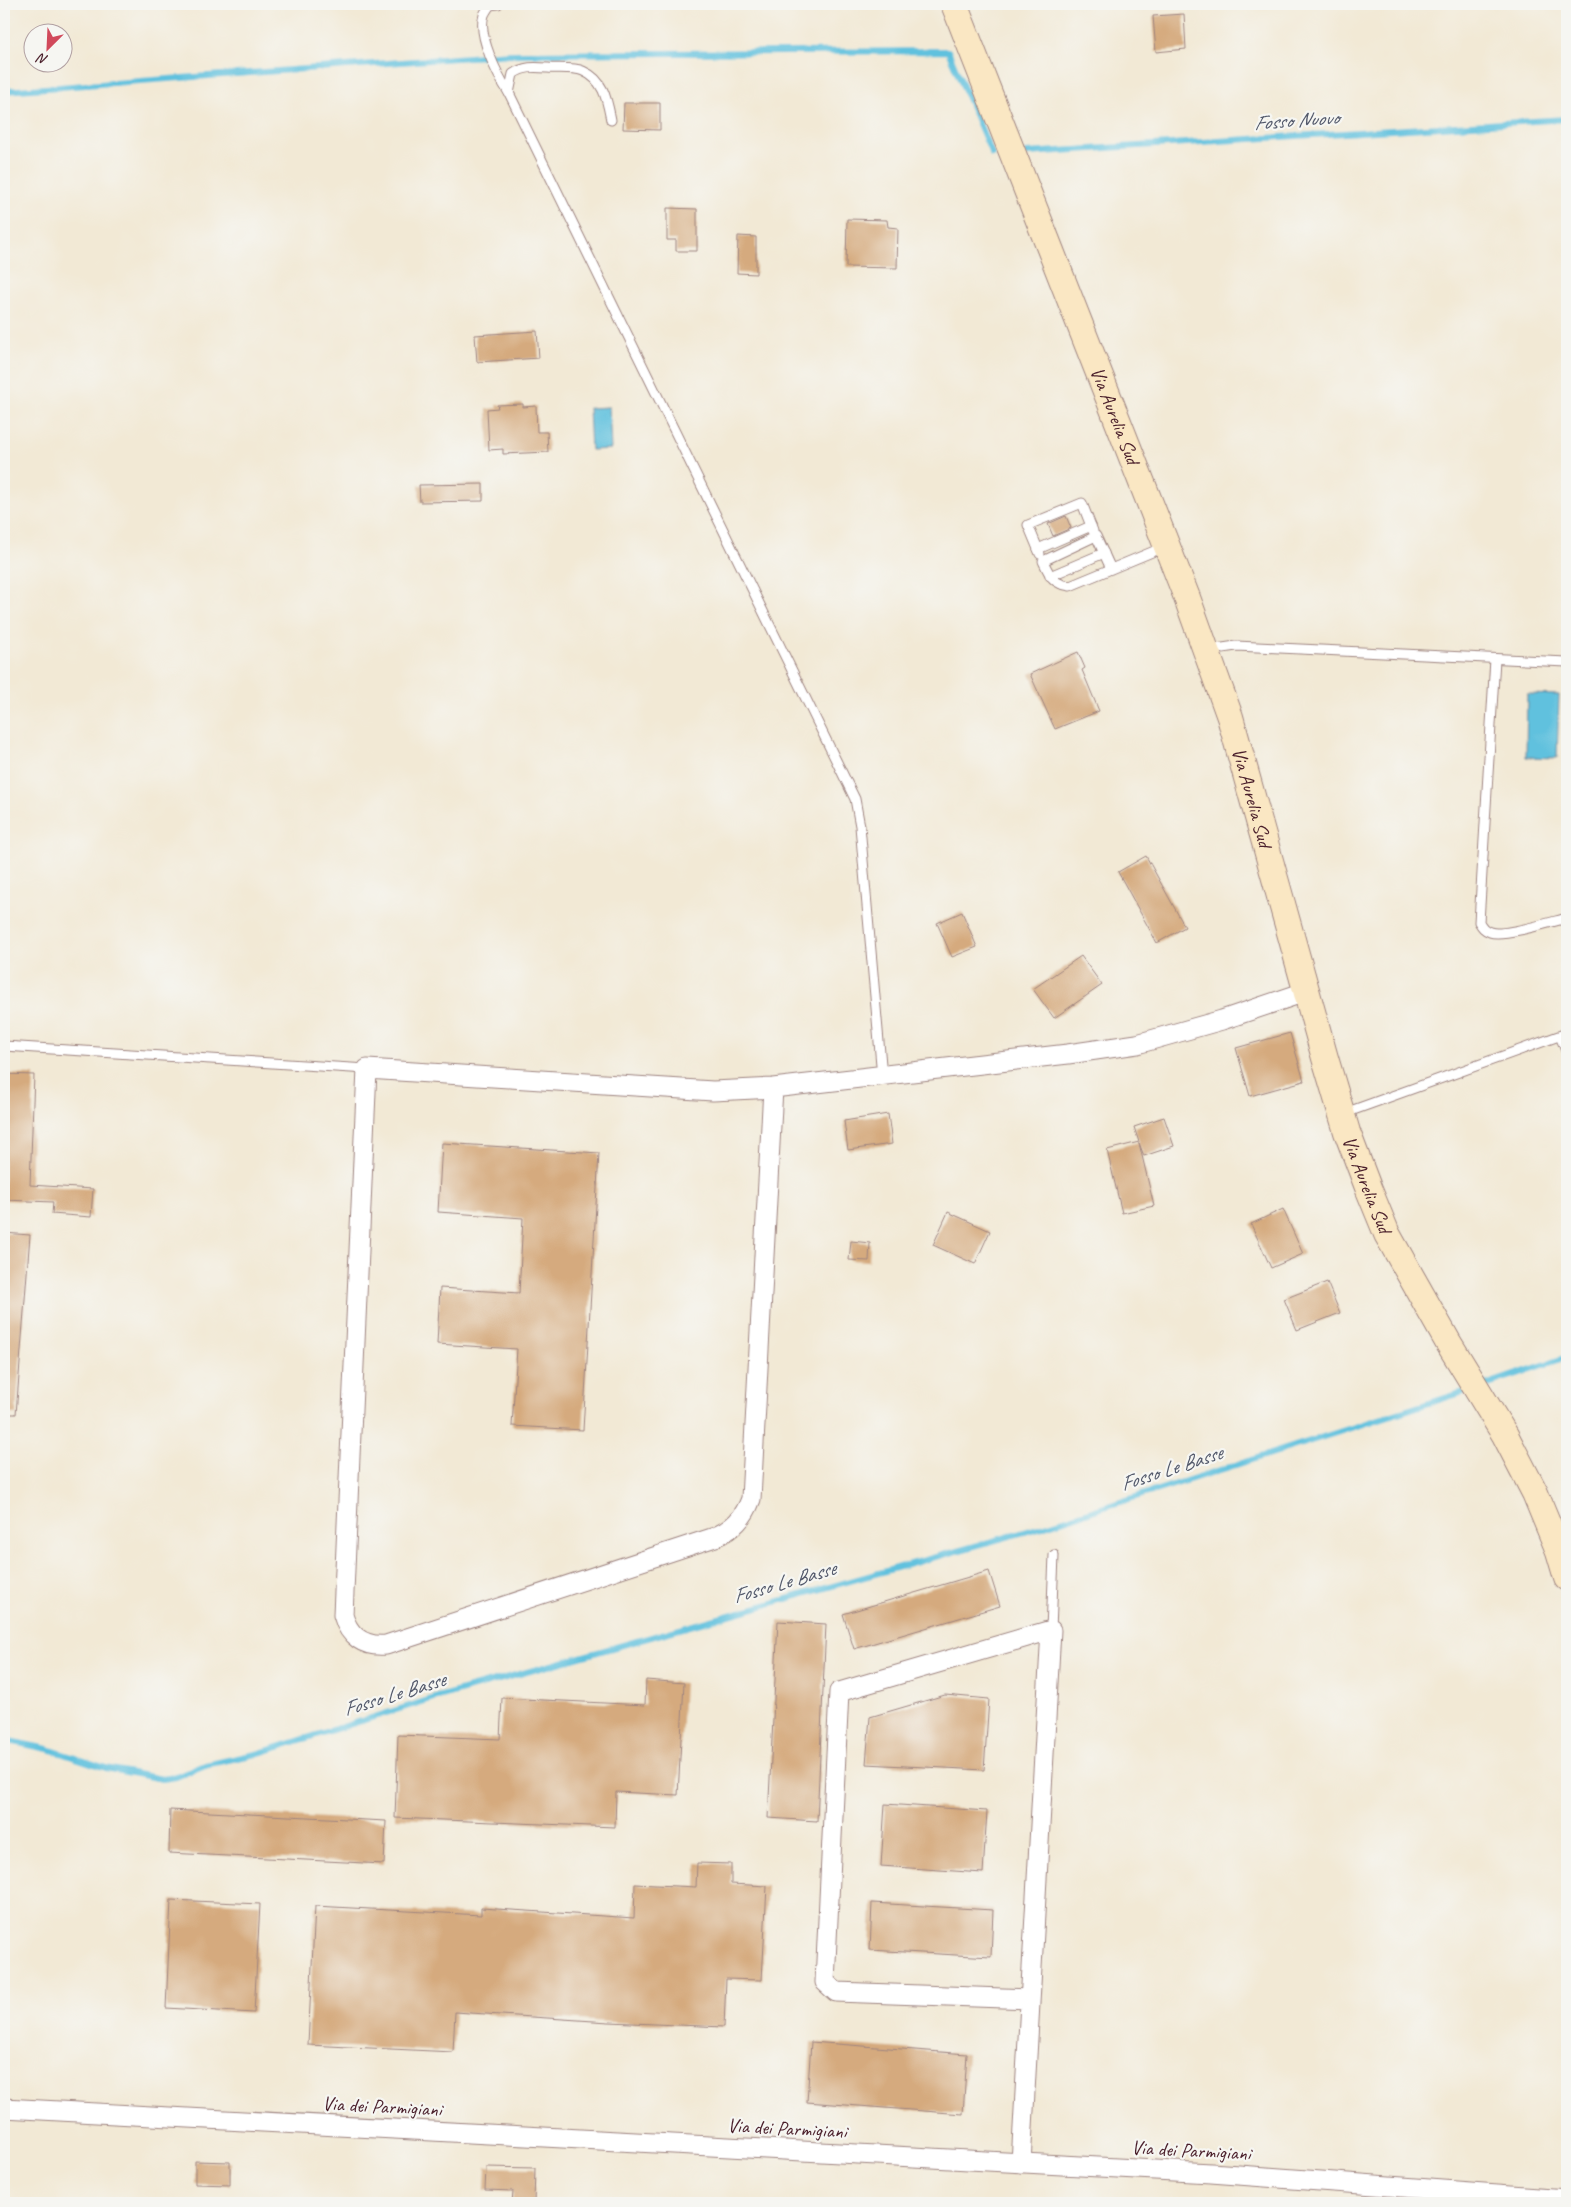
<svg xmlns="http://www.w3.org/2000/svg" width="1571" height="2207" viewBox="0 0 1571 2207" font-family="Caveat,sans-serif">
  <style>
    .water { fill: #60c1de; stroke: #557084 }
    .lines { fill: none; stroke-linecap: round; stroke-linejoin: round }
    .stream { stroke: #60c1de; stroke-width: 6 }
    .building { fill: #d5aa7e }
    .lane-casing { stroke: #9e8480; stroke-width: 11 }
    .street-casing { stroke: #9e8480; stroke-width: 21 }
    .secondary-casing { stroke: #9e8480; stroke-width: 28 }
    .lane { stroke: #fff; stroke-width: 9 }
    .street { stroke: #fff; stroke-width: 19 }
    .secondary { stroke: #fae7c3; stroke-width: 26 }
    .labels { text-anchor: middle; stroke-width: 4.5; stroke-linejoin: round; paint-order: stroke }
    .street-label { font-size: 20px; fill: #4a1f2b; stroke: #f6f6f2 }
    .water-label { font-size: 21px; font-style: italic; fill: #52586a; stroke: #f6f6f2 }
  </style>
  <rect width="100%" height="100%" fill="#f6f6f2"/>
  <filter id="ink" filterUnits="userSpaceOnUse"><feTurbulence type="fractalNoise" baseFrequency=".02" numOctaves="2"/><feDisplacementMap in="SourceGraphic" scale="10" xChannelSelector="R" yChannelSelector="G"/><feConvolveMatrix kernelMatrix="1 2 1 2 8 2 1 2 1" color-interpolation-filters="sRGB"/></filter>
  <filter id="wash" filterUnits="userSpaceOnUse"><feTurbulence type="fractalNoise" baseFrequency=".0096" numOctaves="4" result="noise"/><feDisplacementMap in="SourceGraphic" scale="20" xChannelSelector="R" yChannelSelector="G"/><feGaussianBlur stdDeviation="1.12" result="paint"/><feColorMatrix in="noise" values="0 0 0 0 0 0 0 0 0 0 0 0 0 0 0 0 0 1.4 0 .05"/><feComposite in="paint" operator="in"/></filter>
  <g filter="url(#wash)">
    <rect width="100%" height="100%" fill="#f2e9d5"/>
    <g class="water">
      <polygon points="609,407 611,449 591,450 589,408"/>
      <polygon points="1527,694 1559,695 1557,758 1526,757"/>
    </g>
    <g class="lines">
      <g class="stream">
        <polyline points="4,91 511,54 948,51 992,154"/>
        <polyline points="1027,153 1567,119"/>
        <polyline points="1482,1386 1567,1357"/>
        <polyline points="4,1740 48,1749 106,1768 162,1779 176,1777 205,1765 256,1754 438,1697 1042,1527 1470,1390"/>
      </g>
    </g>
    <g id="blocks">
      <g class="building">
        <polygon points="1184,14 1186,49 1156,52 1153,16"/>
        <polygon points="624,103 660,103 660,130 623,129"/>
        <polygon points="667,208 697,209 697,251 676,251 676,240 667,240"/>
        <polygon points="847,219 887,220 888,227 898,228 897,268 846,267"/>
        <polygon points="738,236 756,237 756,274 737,273"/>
        <polygon points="537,331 539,358 477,362 475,335"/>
        <polygon points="523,404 523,407 536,406 537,432 547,432 548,452 503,454 503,449 489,450 487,409 498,408 497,405"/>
        <polygon points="483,484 483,501 420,502 419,485"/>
        <polygon points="1066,516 1071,528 1053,536 1048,524"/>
        <polygon points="1078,652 1085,668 1082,670 1099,711 1055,729 1030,674"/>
        <polygon points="1146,856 1185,927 1157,943 1118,872"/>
        <polygon points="962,912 977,947 952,957 937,923"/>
        <polygon points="1081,956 1102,985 1054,1018 1033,989"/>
        <polygon points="1290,1033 1304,1081 1250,1096 1236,1048"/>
        <polygon points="4,1074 34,1075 30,1185 93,1189 91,1217 52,1214 53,1202 4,1200"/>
        <polygon points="888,1114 892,1144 848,1150 844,1121"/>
        <polygon points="1164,1117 1174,1146 1144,1156 1139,1143 1154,1206 1122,1213 1107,1150 1139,1142 1134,1127"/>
        <polygon points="442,1143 599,1153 583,1430 512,1426 517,1349 437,1344 440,1288 519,1293 523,1218 438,1212"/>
        <polygon points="1283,1209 1303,1254 1271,1268 1251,1224"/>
        <polygon points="948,1212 990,1231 975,1264 933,1245"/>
        <polygon points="4,1233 30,1235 16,1414 4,1414"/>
        <polygon points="851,1241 870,1243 869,1261 849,1260"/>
        <polygon points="1327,1282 1340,1313 1297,1330 1284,1299"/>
        <polygon points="989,1571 1000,1606 854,1649 843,1614"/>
        <polygon points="778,1621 826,1624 817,1821 768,1818"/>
        <polygon points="646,1680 684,1683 678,1795 616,1792 615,1827 395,1818 398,1735 500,1739 502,1698 645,1705"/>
        <polygon points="945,1695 989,1699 984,1770 866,1764 870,1717"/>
        <polygon points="885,1804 987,1811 983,1873 881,1866"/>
        <polygon points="170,1810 386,1821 384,1864 169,1853"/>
        <polygon points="697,1863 731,1864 731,1884 767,1886 762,1980 726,1979 724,2027 609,2022 455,2012 453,2052 308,2045 315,1906 481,1915 481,1908 634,1918 635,1884 696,1887"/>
        <polygon points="171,1900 260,1904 254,2013 166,2008"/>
        <polygon points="872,1903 993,1910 991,1957 870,1950"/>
        <polygon points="811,2042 967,2054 963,2114 807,2102"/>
        <polygon points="195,2161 230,2162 230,2185 195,2184"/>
        <polygon points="486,2167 535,2168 534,2203 512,2203 513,2191 485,2190"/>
      </g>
    </g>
  </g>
  <g filter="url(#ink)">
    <use href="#blocks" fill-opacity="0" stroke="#9e8480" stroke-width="1"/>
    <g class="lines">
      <defs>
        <g id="lane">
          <path d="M 498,4 L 490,5 C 488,8 485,12 484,15 C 477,36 498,76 509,93 L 855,799 L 860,826 L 882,1076"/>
          <path d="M 509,93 L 513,74 C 524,66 535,67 548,68 C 558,69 574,67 583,71 C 604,80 607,100 611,120"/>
          <polyline points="1038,549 1028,525 1082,503 1091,526"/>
          <polyline points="1040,554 1038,549 1091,526 1093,531"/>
          <path d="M 1111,569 L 1096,536 L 1043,561 C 1050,576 1053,584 1070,586 L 1164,547"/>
          <polyline points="1050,576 1104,553"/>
          <polyline points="1209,650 1236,646 1567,662"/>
          <path d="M 1495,659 L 1479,922 C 1482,927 1484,930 1490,932 C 1503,937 1551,922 1567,918"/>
          <polyline points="1560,1036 1567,1053"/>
          <polyline points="4,1046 367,1069"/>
          <polyline points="1345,1113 1567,1033"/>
          <polyline points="1051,1630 1054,1555"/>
        </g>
        <g id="street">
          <path d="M 773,1088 L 751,1499 C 744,1518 733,1529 715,1537 L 386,1645 C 364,1647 349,1637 343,1615 L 367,1069 L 713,1091 L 773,1088 L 1068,1054 L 1137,1044 L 1222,1020 L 1308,991"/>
          <polyline points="4,2108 1211,2173 1567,2199"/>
          <polyline points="1021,2163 1051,1630 839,1692 825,1982 836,1992 1030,1999"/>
        </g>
        <g id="secondary">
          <path id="s1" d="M 954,4 L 1186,595 L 1230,717 L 1325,1058 L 1347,1132 L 1369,1190 L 1387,1234 L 1448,1342 L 1505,1435 L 1535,1493 L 1559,1551 L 1567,1578"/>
        </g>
      </defs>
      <use href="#lane" class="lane-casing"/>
      <use href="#street" class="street-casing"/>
      <use href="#secondary" class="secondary-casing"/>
      <use href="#lane" class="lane"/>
      <use href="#street" class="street"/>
      <use href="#secondary" class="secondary"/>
    </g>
  </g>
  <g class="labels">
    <g class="street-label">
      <text dy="7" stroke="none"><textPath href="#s1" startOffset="442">Via Aurelia Sud</textPath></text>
      <text dy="7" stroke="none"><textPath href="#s1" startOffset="848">Via Aurelia Sud</textPath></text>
      <text dy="7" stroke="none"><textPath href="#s1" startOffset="1252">Via Aurelia Sud</textPath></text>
      <text transform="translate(382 2106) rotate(3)" y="7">Via dei Parmigiani</text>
      <text transform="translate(787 2128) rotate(3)" y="7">Via dei Parmigiani</text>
      <text transform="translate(1191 2150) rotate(3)" y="7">Via dei Parmigiani</text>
    </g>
    <g class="water-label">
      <text transform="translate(1296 120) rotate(-4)" y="7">Fosso Nuovo</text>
      <text transform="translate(1171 1468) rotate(-18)" y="7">Fosso Le Basse</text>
      <text transform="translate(784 1582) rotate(-16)" y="7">Fosso Le Basse</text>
      <text transform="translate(394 1694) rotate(-17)" y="7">Fosso Le Basse</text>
    </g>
  </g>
  <rect width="1571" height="2207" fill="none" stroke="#f6f6f2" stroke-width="20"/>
  <g transform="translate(48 48) rotate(204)"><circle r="24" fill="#f6f6f2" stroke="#b1a0a2"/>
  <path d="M0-4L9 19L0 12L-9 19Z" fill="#d1495b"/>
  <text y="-8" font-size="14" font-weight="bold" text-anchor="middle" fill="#4a1f2b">N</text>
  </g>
</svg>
